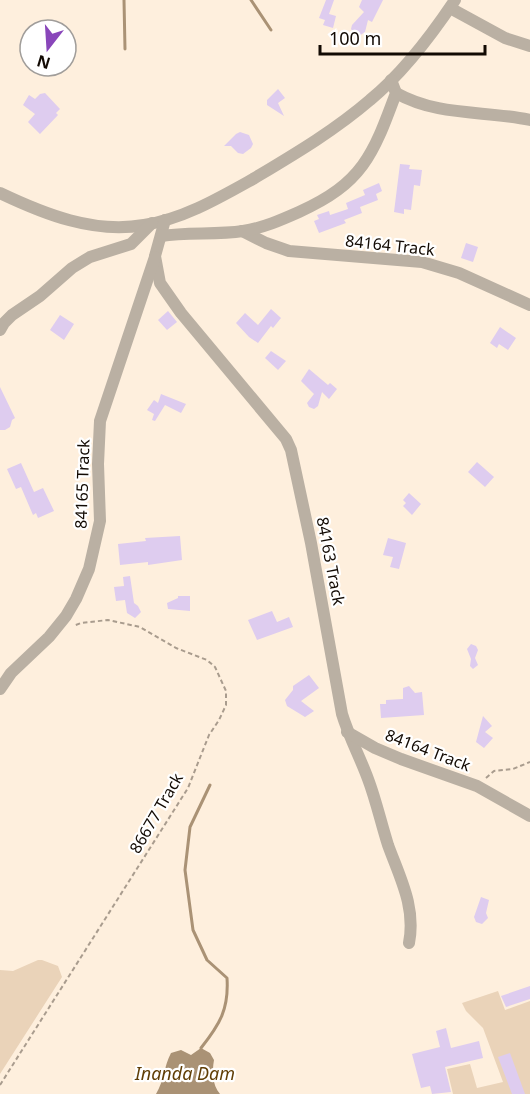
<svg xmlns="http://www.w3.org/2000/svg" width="530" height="1094" viewBox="0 0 530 1094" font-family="'Noto Sans',sans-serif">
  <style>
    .green { fill: #ead3b9 }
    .water { fill: #aa9275 }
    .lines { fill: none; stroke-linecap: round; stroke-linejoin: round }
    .stream { stroke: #aa9275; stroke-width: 3 }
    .building { fill: #deccef }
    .path { stroke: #a99c8e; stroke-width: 2; stroke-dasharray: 4.5 3; stroke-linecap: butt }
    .street { stroke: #bab0a3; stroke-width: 12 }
    .labels { text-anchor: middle; stroke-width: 4.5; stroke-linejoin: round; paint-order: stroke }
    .street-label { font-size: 16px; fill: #120a03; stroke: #fff }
    .water-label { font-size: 18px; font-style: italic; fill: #603e06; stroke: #fff }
  </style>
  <rect width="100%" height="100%" fill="#feefdd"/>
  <g class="green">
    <polygon points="38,960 42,960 58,966 62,977 0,1074 0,970 13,971"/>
    <polygon points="498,991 505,1010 530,1001 530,1094 453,1094 447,1069 470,1064 477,1088 503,1082 483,1028 466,1011 462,1003"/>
  </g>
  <path class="water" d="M 201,1048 L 210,1053 L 214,1060 C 212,1072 212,1084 220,1094 L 156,1094 C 164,1081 164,1066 171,1053 L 181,1050 L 191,1055 Z"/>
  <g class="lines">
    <g class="stream">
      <polyline points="124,0 125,49"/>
      <polyline points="251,0 271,30"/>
      <path d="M 201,1048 C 220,1024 229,1009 227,978 L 207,960 L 193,930 L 185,870 L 190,827 L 210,785"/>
    </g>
  </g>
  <g class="building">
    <polygon points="326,0 334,0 329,14 336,16 333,28 323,25 325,20 319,18"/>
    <polygon points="362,0 383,0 372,22 368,20 365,32 359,36 355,35 351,29 352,25 364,12 359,7"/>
    <polygon points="278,89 285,98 278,103 284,116 267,105 267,100"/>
    <polygon points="45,93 60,109 56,113 58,115 40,134 28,122 35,114 23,105 29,95 35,99 40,94"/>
    <polygon points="240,132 249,135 253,144 251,148 243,154 238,153 231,146 224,146 236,134"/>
    <polygon points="400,164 410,165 409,169 422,170 420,186 414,185 411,210 404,209 404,214 394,212"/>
    <polygon points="379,183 382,191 376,194 378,200 360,207 362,213 344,220 346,223 319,233 314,221 319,219 317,215 329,211 330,215 348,209 346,203 365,195 363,190"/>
    <polygon points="466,243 478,247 473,262 461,258"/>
    <polygon points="271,309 281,318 273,328 271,326 258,343 249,337 236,323 245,313 258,325"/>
    <polygon points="168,311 177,322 167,330 158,320"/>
    <polygon points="60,315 74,324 64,340 50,330"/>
    <polygon points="500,327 516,338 508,350 499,344 497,348 490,343"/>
    <polygon points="271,351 286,361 278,370 265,358"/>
    <polygon points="309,369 328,385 330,383 337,389 329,399 322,392 318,406 314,409 309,407 307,403 314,394 301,381"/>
    <polygon points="0,387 15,418 12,420 10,427 5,430 0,430"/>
    <polygon points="161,394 186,404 181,413 165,405 155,421 152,420 154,414 147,410 154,400 158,403"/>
    <polygon points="477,462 494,477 485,487 468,472"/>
    <polygon points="21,463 34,492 43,488 54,511 38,518 36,513 33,515 21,487 16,489 7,469"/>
    <polygon points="409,493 421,504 412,515 403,506 406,503 403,500"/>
    <polygon points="180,536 182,560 148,565 148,562 120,565 118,544 146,541 145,538"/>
    <polygon points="388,538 406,543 399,569 390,567 393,557 383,555"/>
    <polygon points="130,576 134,603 138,606 141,612 135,618 127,613 125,600 116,601 114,587 124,586 123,577"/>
    <polygon points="178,596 190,596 190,611 168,609 167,603 178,598"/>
    <polygon points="272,611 277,622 289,617 293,627 257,640 248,620"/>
    <polygon points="471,644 476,646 478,650 475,658 478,665 473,669 470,666 471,659 467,649"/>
    <polygon points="309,675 319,688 301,701 314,711 305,717 287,706 285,700 293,690 293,686"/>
    <polygon points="409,686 415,693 422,692 424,715 381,718 380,704 386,704 386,700 403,699 403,688"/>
    <polygon points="483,716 492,726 485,732 493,738 484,748 476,742"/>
    <polygon points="481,897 489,900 486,913 488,918 482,924 476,922 474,917"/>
    <polygon points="530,986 530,999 506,1007 501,996"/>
    <polygon points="446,1028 451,1048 479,1041 483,1058 445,1067 451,1092 432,1094 430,1086 421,1088 412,1054 440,1047 436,1031"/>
    <polygon points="510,1053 525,1094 512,1094 498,1057"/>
  </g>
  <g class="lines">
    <g class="path">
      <polyline points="486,778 494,771 513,769 530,762"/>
      <polyline points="0,1085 188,788 209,735 219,720 226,705 226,691 215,667 207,660 176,648 140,627 108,620 81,623 73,626"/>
    </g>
    <g class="street">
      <polyline points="450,8 505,38 530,46"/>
      <path d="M 396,93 C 439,117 484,110 530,120"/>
      <path d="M 0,193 C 44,214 94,234 144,225 C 183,219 219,198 253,179 C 293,155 334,131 370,100 C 403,73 431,36 455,0"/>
      <path d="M 165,220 L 155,256 L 160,283 L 181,313 L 286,439 L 291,450 L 311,543 L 342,714 C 349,737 360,757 368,779 C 376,800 381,823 388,845 C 400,878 416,907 409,943"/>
      <polyline points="242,231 266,243 289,251 422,262 459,273 530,305"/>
      <path d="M 161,236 C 188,232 216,235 243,231 C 263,228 281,220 299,212 C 363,183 373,155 396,93 L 391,80"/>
      <polyline points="0,330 4,323 12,315 40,296 72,268 90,257 131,244 152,223"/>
      <polyline points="0,689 11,673 49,637 66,616 76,599 89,569 100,521 98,464 100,421 155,257"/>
      <polyline points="347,732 375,748 401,759 477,786 530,816"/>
    </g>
  </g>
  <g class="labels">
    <g class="street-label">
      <text transform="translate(390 245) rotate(6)" y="6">84164 Track</text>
      <text transform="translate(82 484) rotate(-88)" y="6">84165 Track</text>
      <text transform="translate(331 561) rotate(79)" y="6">84163 Track</text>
      <text transform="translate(428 750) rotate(21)" y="6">84164 Track</text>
      <text transform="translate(156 813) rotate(-60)" y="6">86677 Track</text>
    </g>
    <g class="water-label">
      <text x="185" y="1080">Inanda Dam</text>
    </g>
  </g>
  <g transform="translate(48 48) rotate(197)"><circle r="28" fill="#ffffff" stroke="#a09d9a" stroke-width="1.5"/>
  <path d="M0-4.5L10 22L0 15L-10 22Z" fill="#8946ba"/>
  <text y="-9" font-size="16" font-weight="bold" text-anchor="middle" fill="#120a03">N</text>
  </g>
  <path d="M320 45v9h165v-9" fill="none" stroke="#120a03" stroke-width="3"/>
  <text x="329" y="45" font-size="18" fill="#120a03" stroke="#ffffff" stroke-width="4.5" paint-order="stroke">100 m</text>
</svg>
